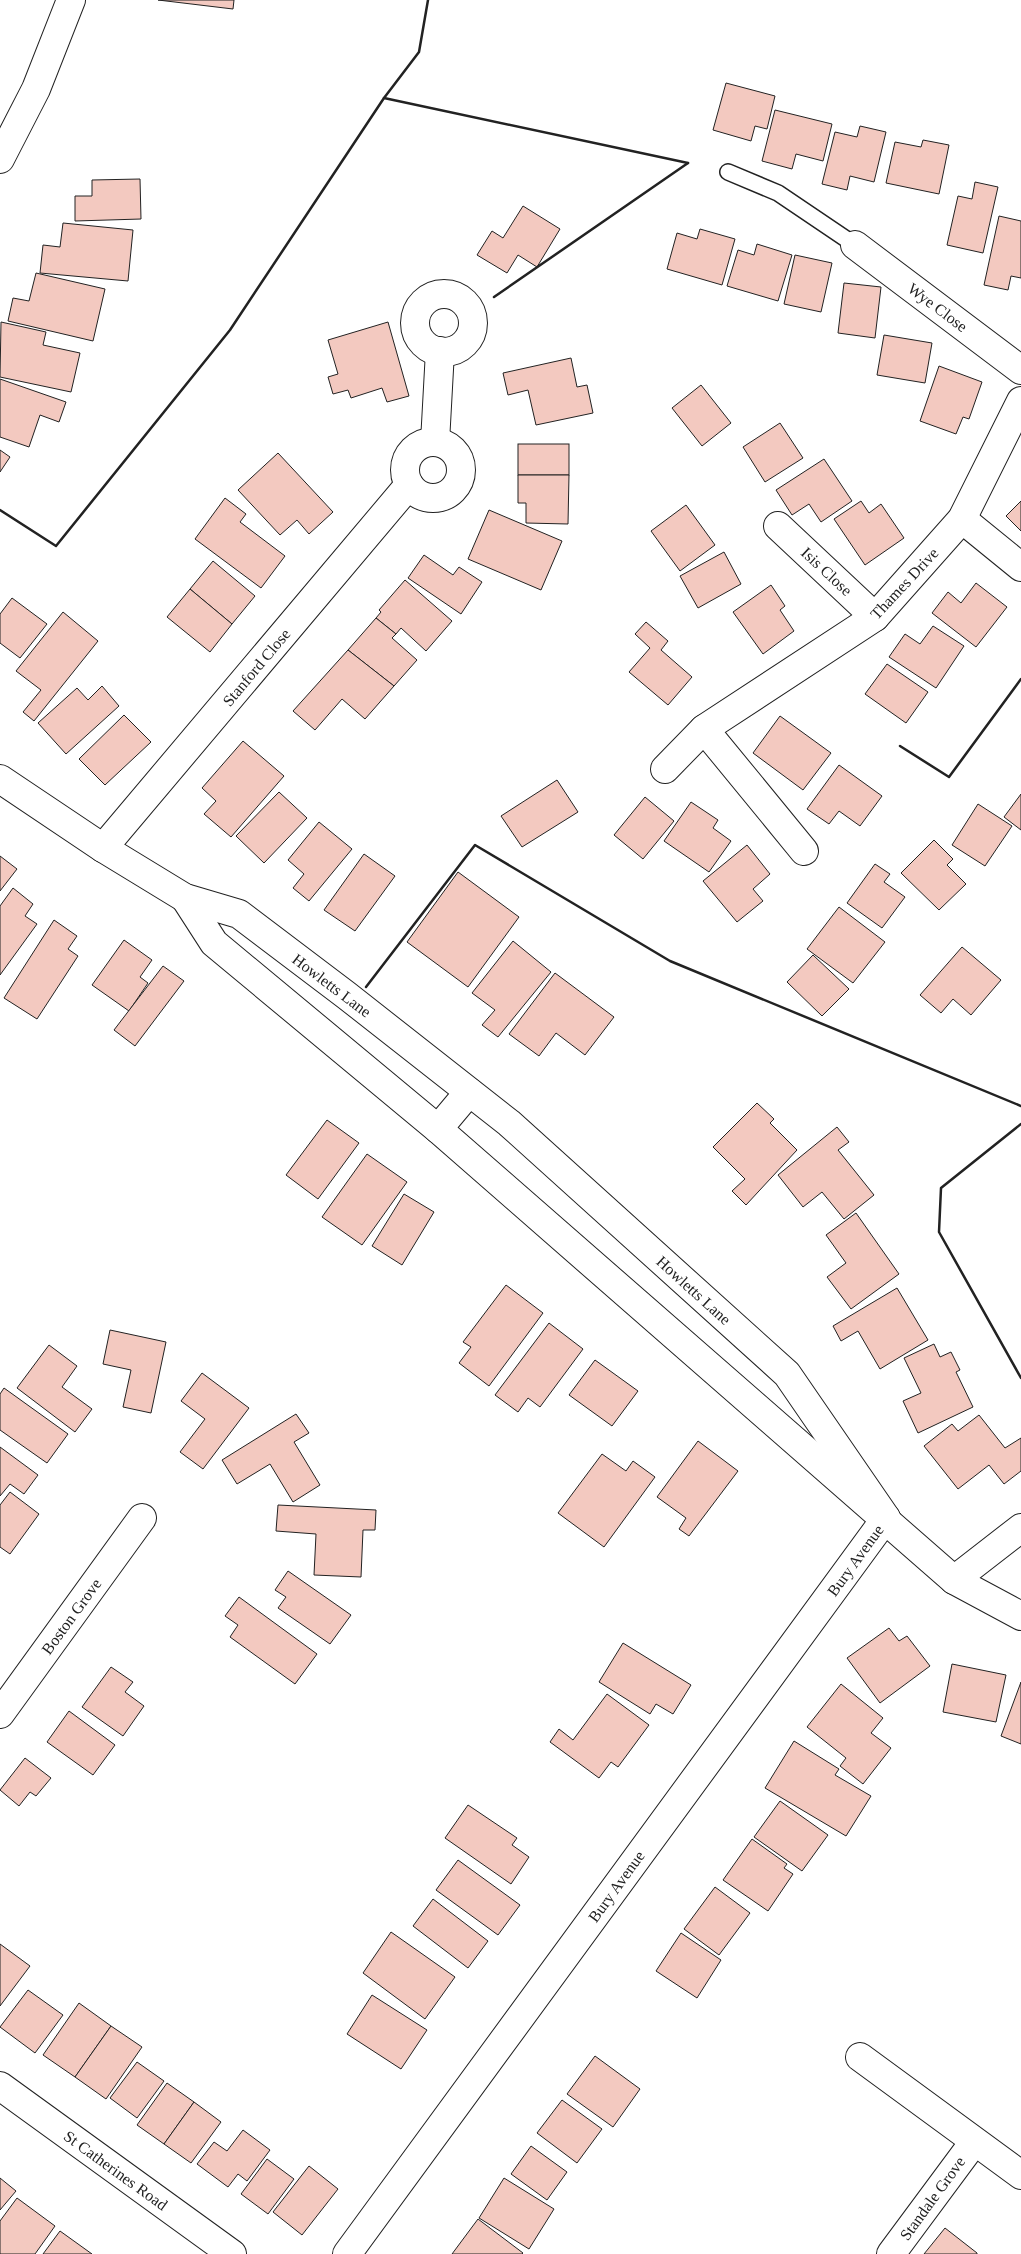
<svg xmlns="http://www.w3.org/2000/svg" width="1021" height="2254" viewBox="0 0 1021 2254" font-family="'Times New Roman',serif">
  <style>
    .building { fill: #f3c9c0; stroke: #222 }
    .lines { fill: none; stroke-linecap: round; stroke-linejoin: round }
    .lane-casing { stroke: #222; stroke-width: 18 }
    .street-casing { stroke: #222; stroke-width: 30 }
    .lane { stroke: #fff; stroke-width: 15 }
    .street { stroke: #fff; stroke-width: 28 }
    .wall { stroke: #222; stroke-width: 2.5 }
    .labels { text-anchor: middle; stroke-width: 4; stroke-linejoin: round; paint-order: stroke }
    .street-label { font-size: 16px; fill: #222; stroke: #fff }
  </style>
  <rect width="100%" height="100%" fill="#fff"/>
  <g class="building">
    <polygon points="158,0 234,0 233,9"/>
    <polygon points="726,83 775,96 767,129 755,126 751,141 713,130"/>
    <polygon points="775,110 832,124 823,161 796,154 792,169 762,161"/>
    <polygon points="860,126 886,132 874,182 850,176 847,190 822,184 835,132 857,137"/>
    <polygon points="923,140 949,145 939,194 886,183 895,142 921,147"/>
    <polygon points="140,179 141,219 75,221 75,196 92,196 92,180"/>
    <polygon points="975,182 998,187 983,253 947,245 958,196 972,199"/>
    <polygon points="523,206 560,229 537,267 518,255 507,273 477,255 492,231 503,238"/>
    <polygon points="999,216 1021,221 1021,278 1011,276 1008,290 984,285"/>
    <polygon points="63,223 133,230 128,281 40,273 43,245 60,247"/>
    <polygon points="700,229 735,239 722,285 667,269 677,233 697,239"/>
    <polygon points="757,244 792,255 778,301 727,286 738,250 754,255"/>
    <polygon points="795,255 832,263 821,312 784,304"/>
    <polygon points="36,273 105,289 93,341 8,321 13,298 29,301"/>
    <polygon points="844,283 881,287 875,338 838,333"/>
    <polygon points="1,322 46,332 43,345 80,353 71,392 0,377"/>
    <polygon points="388,322 409,396 387,402 382,388 351,398 348,390 333,394 328,377 338,374 328,340"/>
    <polygon points="884,335 932,343 925,383 877,375"/>
    <polygon points="571,358 577,387 587,385 593,413 536,425 528,390 508,395 503,373"/>
    <polygon points="939,366 982,382 969,419 963,417 956,434 920,421"/>
    <polygon points="0,379 66,402 59,422 40,415 29,447 0,437"/>
    <polygon points="701,385 731,423 702,446 672,408"/>
    <polygon points="780,423 803,458 765,482 743,447"/>
    <rect x="518" y="444" width="51" height="31"/>
    <polygon points="0,450 10,457 0,472"/>
    <polygon points="278,453 333,512 309,534 297,520 280,535 238,490"/>
    <polygon points="824,459 852,501 821,522 809,504 792,515 776,490"/>
    <polygon points="518,475 569,475 568,524 526,523 526,503 518,503"/>
    <polygon points="225,498 246,514 240,522 285,556 261,588 195,539"/>
    <polygon points="861,501 869,513 881,504 904,538 865,565 834,519"/>
    <polygon points="1021,501 1021,531 1006,516"/>
    <polygon points="686,505 715,545 680,571 651,531"/>
    <polygon points="489,510 562,541 541,590 468,559"/>
    <polygon points="724,552 741,584 698,608 680,576"/>
    <polygon points="424,555 453,575 459,567 482,582 461,614 408,578"/>
    <polygon points="213,561 255,596 232,624 190,589"/>
    <polygon points="405,580 452,621 426,651 401,628 396,634 376,618 381,612 379,610"/>
    <polygon points="976,583 1007,607 976,647 932,613 948,592 961,603"/>
    <polygon points="771,585 785,606 780,610 794,631 763,654 733,612"/>
    <polygon points="190,589 232,624 210,652 167,617"/>
    <polygon points="12,598 47,624 20,658 0,643 0,614"/>
    <polygon points="63,612 98,641 34,721 23,712 41,690 16,671"/>
    <polygon points="376,618 396,634 392,638 417,660 394,686 348,650"/>
    <polygon points="646,622 668,641 661,650 692,677 668,705 629,672 650,648 635,634"/>
    <polygon points="933,626 964,646 936,688 889,657 905,634 920,644"/>
    <polygon points="348,650 394,686 365,719 342,699 315,730 293,711"/>
    <polygon points="887,664 928,692 906,723 865,694"/>
    <polygon points="102,686 119,706 66,754 38,723 77,688 88,700"/>
    <polygon points="124,715 151,742 105,785 79,759"/>
    <polygon points="780,716 831,753 803,790 753,753"/>
    <polygon points="243,741 284,776 231,837 204,814 216,801 202,788"/>
    <polygon points="839,765 882,796 860,826 839,811 829,824 807,809"/>
    <polygon points="557,780 578,812 522,847 501,816"/>
    <polygon points="279,792 307,818 264,863 236,836"/>
    <polygon points="1021,794 1021,830 1004,817"/>
    <polygon points="645,797 674,821 643,859 614,835"/>
    <polygon points="691,802 718,820 713,828 731,841 709,872 664,841"/>
    <polygon points="978,804 1012,826 985,866 952,845"/>
    <polygon points="319,822 352,849 309,901 293,888 304,874 288,860"/>
    <polygon points="934,840 953,859 947,865 966,884 939,910 901,873"/>
    <polygon points="747,845 770,874 753,889 763,901 737,922 703,881"/>
    <polygon points="364,854 395,876 355,931 324,910"/>
    <polygon points="0,856 17,869 0,891"/>
    <polygon points="875,864 890,874 884,882 905,897 882,928 847,903"/>
    <polygon points="458,872 519,917 468,987 407,942"/>
    <polygon points="13,888 33,904 25,916 37,924 0,975 0,906"/>
    <polygon points="839,907 885,942 853,983 807,949"/>
    <polygon points="54,920 77,936 68,949 78,956 37,1019 4,998"/>
    <polygon points="124,940 152,960 140,977 148,983 129,1011 92,985"/>
    <polygon points="513,941 551,972 498,1037 482,1025 495,1010 472,993"/>
    <polygon points="962,947 1001,980 971,1015 953,999 941,1013 920,995"/>
    <polygon points="813,955 849,989 822,1016 787,982"/>
    <polygon points="163,966 184,981 135,1046 114,1030"/>
    <polygon points="555,973 614,1017 585,1055 556,1033 539,1056 509,1034"/>
    <polygon points="757,1103 774,1119 770,1123 797,1150 746,1205 732,1191 745,1179 713,1147"/>
    <polygon points="327,1120 359,1143 318,1199 286,1175"/>
    <polygon points="837,1127 849,1142 838,1150 874,1195 844,1219 822,1192 803,1207 778,1175"/>
    <polygon points="367,1154 407,1182 362,1245 322,1217"/>
    <polygon points="404,1194 434,1212 402,1265 372,1246"/>
    <polygon points="856,1213 899,1274 851,1309 827,1277 846,1263 826,1235"/>
    <polygon points="506,1285 543,1313 489,1386 459,1363 471,1347 463,1342"/>
    <polygon points="897,1288 928,1340 880,1369 858,1331 841,1341 833,1326"/>
    <polygon points="549,1323 583,1349 540,1407 528,1398 518,1412 495,1395"/>
    <polygon points="110,1330 166,1342 151,1413 123,1407 131,1370 103,1364"/>
    <polygon points="934,1344 940,1357 951,1352 960,1370 956,1372 973,1407 918,1433 903,1401 921,1393 904,1358"/>
    <polygon points="49,1345 77,1366 62,1387 92,1409 75,1432 17,1388"/>
    <polygon points="595,1360 638,1391 612,1426 569,1395"/>
    <polygon points="202,1373 249,1408 203,1469 180,1452 205,1419 181,1401"/>
    <polygon points="4,1388 68,1434 47,1463 0,1430 0,1394"/>
    <polygon points="296,1414 309,1433 294,1442 320,1485 293,1502 270,1464 237,1484 222,1460"/>
    <polygon points="979,1415 1005,1448 1021,1438 1021,1471 1004,1484 989,1465 958,1489 924,1446 952,1424 958,1431"/>
    <polygon points="698,1441 738,1471 689,1536 679,1529 686,1518 657,1497"/>
    <polygon points="0,1447 38,1475 24,1494 10,1484 0,1496"/>
    <polygon points="602,1454 626,1471 633,1461 655,1477 604,1547 558,1513"/>
    <polygon points="10,1492 39,1514 10,1554 0,1547 0,1505"/>
    <polygon points="278,1505 376,1510 375,1530 363,1530 361,1577 314,1575 316,1534 276,1531"/>
    <polygon points="288,1571 351,1615 330,1644 278,1608 286,1597 275,1590"/>
    <polygon points="239,1597 317,1654 295,1684 230,1637 238,1625 225,1616"/>
    <polygon points="889,1628 899,1641 907,1636 930,1666 880,1703 847,1658"/>
    <polygon points="623,1643 691,1685 673,1714 656,1704 650,1714 599,1682"/>
    <polygon points="952,1664 1006,1675 996,1722 943,1712"/>
    <polygon points="111,1667 133,1682 125,1692 144,1706 123,1736 82,1707"/>
    <polygon points="1021,1682 1021,1744 1001,1736"/>
    <polygon points="841,1684 883,1718 871,1733 891,1748 863,1784 840,1766 846,1758 807,1727"/>
    <polygon points="607,1694 649,1725 618,1767 611,1762 599,1778 550,1742 559,1729 573,1740"/>
    <polygon points="69,1711 115,1745 93,1775 47,1742"/>
    <polygon points="794,1741 839,1769 835,1775 871,1796 846,1836 765,1788"/>
    <polygon points="25,1758 51,1778 36,1796 30,1792 19,1806 0,1790"/>
    <polygon points="780,1801 828,1835 802,1871 754,1837"/>
    <polygon points="468,1805 517,1838 512,1845 529,1857 511,1884 445,1838"/>
    <polygon points="752,1839 787,1864 784,1868 793,1874 768,1911 723,1880"/>
    <polygon points="458,1860 520,1905 498,1935 436,1890"/>
    <polygon points="715,1887 750,1913 719,1955 684,1929"/>
    <polygon points="433,1899 488,1941 468,1968 413,1926"/>
    <polygon points="391,1932 455,1977 425,2019 363,1973"/>
    <polygon points="681,1933 721,1960 697,1998 656,1971"/>
    <polygon points="0,1944 30,1966 0,2006"/>
    <polygon points="28,1990 63,2015 35,2053 0,2027"/>
    <polygon points="372,1995 427,2030 401,2069 347,2034"/>
    <polygon points="79,2003 111,2026 75,2077 43,2055"/>
    <polygon points="111,2026 142,2047 106,2099 75,2077"/>
    <polygon points="595,2056 640,2089 613,2127 567,2094"/>
    <polygon points="137,2062 164,2081 137,2118 110,2098"/>
    <polygon points="167,2083 194,2102 164,2144 137,2125"/>
    <polygon points="562,2100 602,2129 577,2163 537,2133"/>
    <polygon points="194,2102 221,2122 191,2163 164,2144"/>
    <polygon points="243,2130 270,2150 247,2181 238,2174 228,2187 197,2164 214,2142 227,2151"/>
    <polygon points="531,2146 567,2172 547,2200 511,2174"/>
    <polygon points="267,2159 294,2179 268,2214 241,2194"/>
    <polygon points="309,2166 338,2189 302,2235 273,2212"/>
    <polygon points="0,2178 16,2191 0,2210"/>
    <polygon points="504,2178 554,2209 529,2249 479,2218"/>
    <polygon points="17,2198 55,2226 35,2254 0,2254 0,2221"/>
    <polygon points="478,2219 523,2253 522,2254 452,2254"/>
    <polygon points="945,2228 977,2253 977,2254 924,2254"/>
    <polygon points="60,2231 92,2254 43,2254"/>
  </g>
  <g class="lines">
    <defs>
      <polyline id="lane" points="728,172 778,193 855,245"/>
      <g id="street">
        <polyline points="0,159 36,89 71,0"/>
        <polyline points="855,245 1021,370"/>
        <circle cx="444" cy="323" r="29"/>
        <polyline points="435,442 440,351"/>
        <circle cx="433" cy="470" r="28"/>
        <polyline points="962,519 1021,567"/>
        <polyline points="778,526 875,617"/>
        <polyline points="704,729 804,851"/>
        <polyline points="665,769 704,729 875,617 962,519 1021,401"/>
        <polyline points="0,779 103,848 185,898 239,914 346,995 509,1123 787,1374 886,1518"/>
        <polyline points="103,848 409,485"/>
        <polyline points="185,898 214,943 438,1129 954,1580 1021,1616"/>
        <polyline points="438,1129 469,1092"/>
        <polyline points="954,1580 1021,1528"/>
        <polyline points="0,1714 142,1518"/>
        <polyline points="860,2057 1021,2175"/>
        <polyline points="0,2086 232,2254"/>
        <polyline points="347,2254 886,1518"/>
        <polyline points="891,2254 974,2142"/>
      </g>
    </defs>
    <use href="#lane" class="lane-casing"/>
    <use href="#street" class="street-casing"/>
    <use href="#lane" class="lane"/>
    <use href="#street" class="street"/>
    <g class="wall">
      <polyline points="384,98 419,52 428,0"/>
      <polyline points="494,297 688,163"/>
      <polyline points="0,510 56,546 230,330 384,98 688,163"/>
      <polyline points="900,746 949,777 1021,679"/>
      <polyline points="366,987 475,845 670,961 1021,1106"/>
      <polyline points="1021,1124 941,1188 939,1232 1021,1378"/>
    </g>
  </g>
  <g class="labels">
    <g class="street-label">
      <text transform="translate(938 307) rotate(37)" y="6">Wye Close</text>
      <text transform="translate(827 571) rotate(43)" y="6">Isis Close</text>
      <text transform="translate(904 583) rotate(-47)" y="6">Thames Drive</text>
      <text transform="translate(256 667) rotate(-50)" y="6">Stanford Close</text>
      <text transform="translate(332 985) rotate(37)" y="6">Howletts Lane</text>
      <text transform="translate(694 1290) rotate(42)" y="6">Howletts Lane</text>
      <text transform="translate(855 1560) rotate(-54)" y="6">Bury Avenue</text>
      <text transform="translate(71 1616) rotate(-54)" y="6">Boston Grove</text>
      <text transform="translate(616 1886) rotate(-54)" y="6">Bury Avenue</text>
      <text transform="translate(116 2170) rotate(36)" y="6">St Catherines Road</text>
      <text transform="translate(932 2198) rotate(-54)" y="6">Standale Grove</text>
    </g>
  </g>
</svg>
